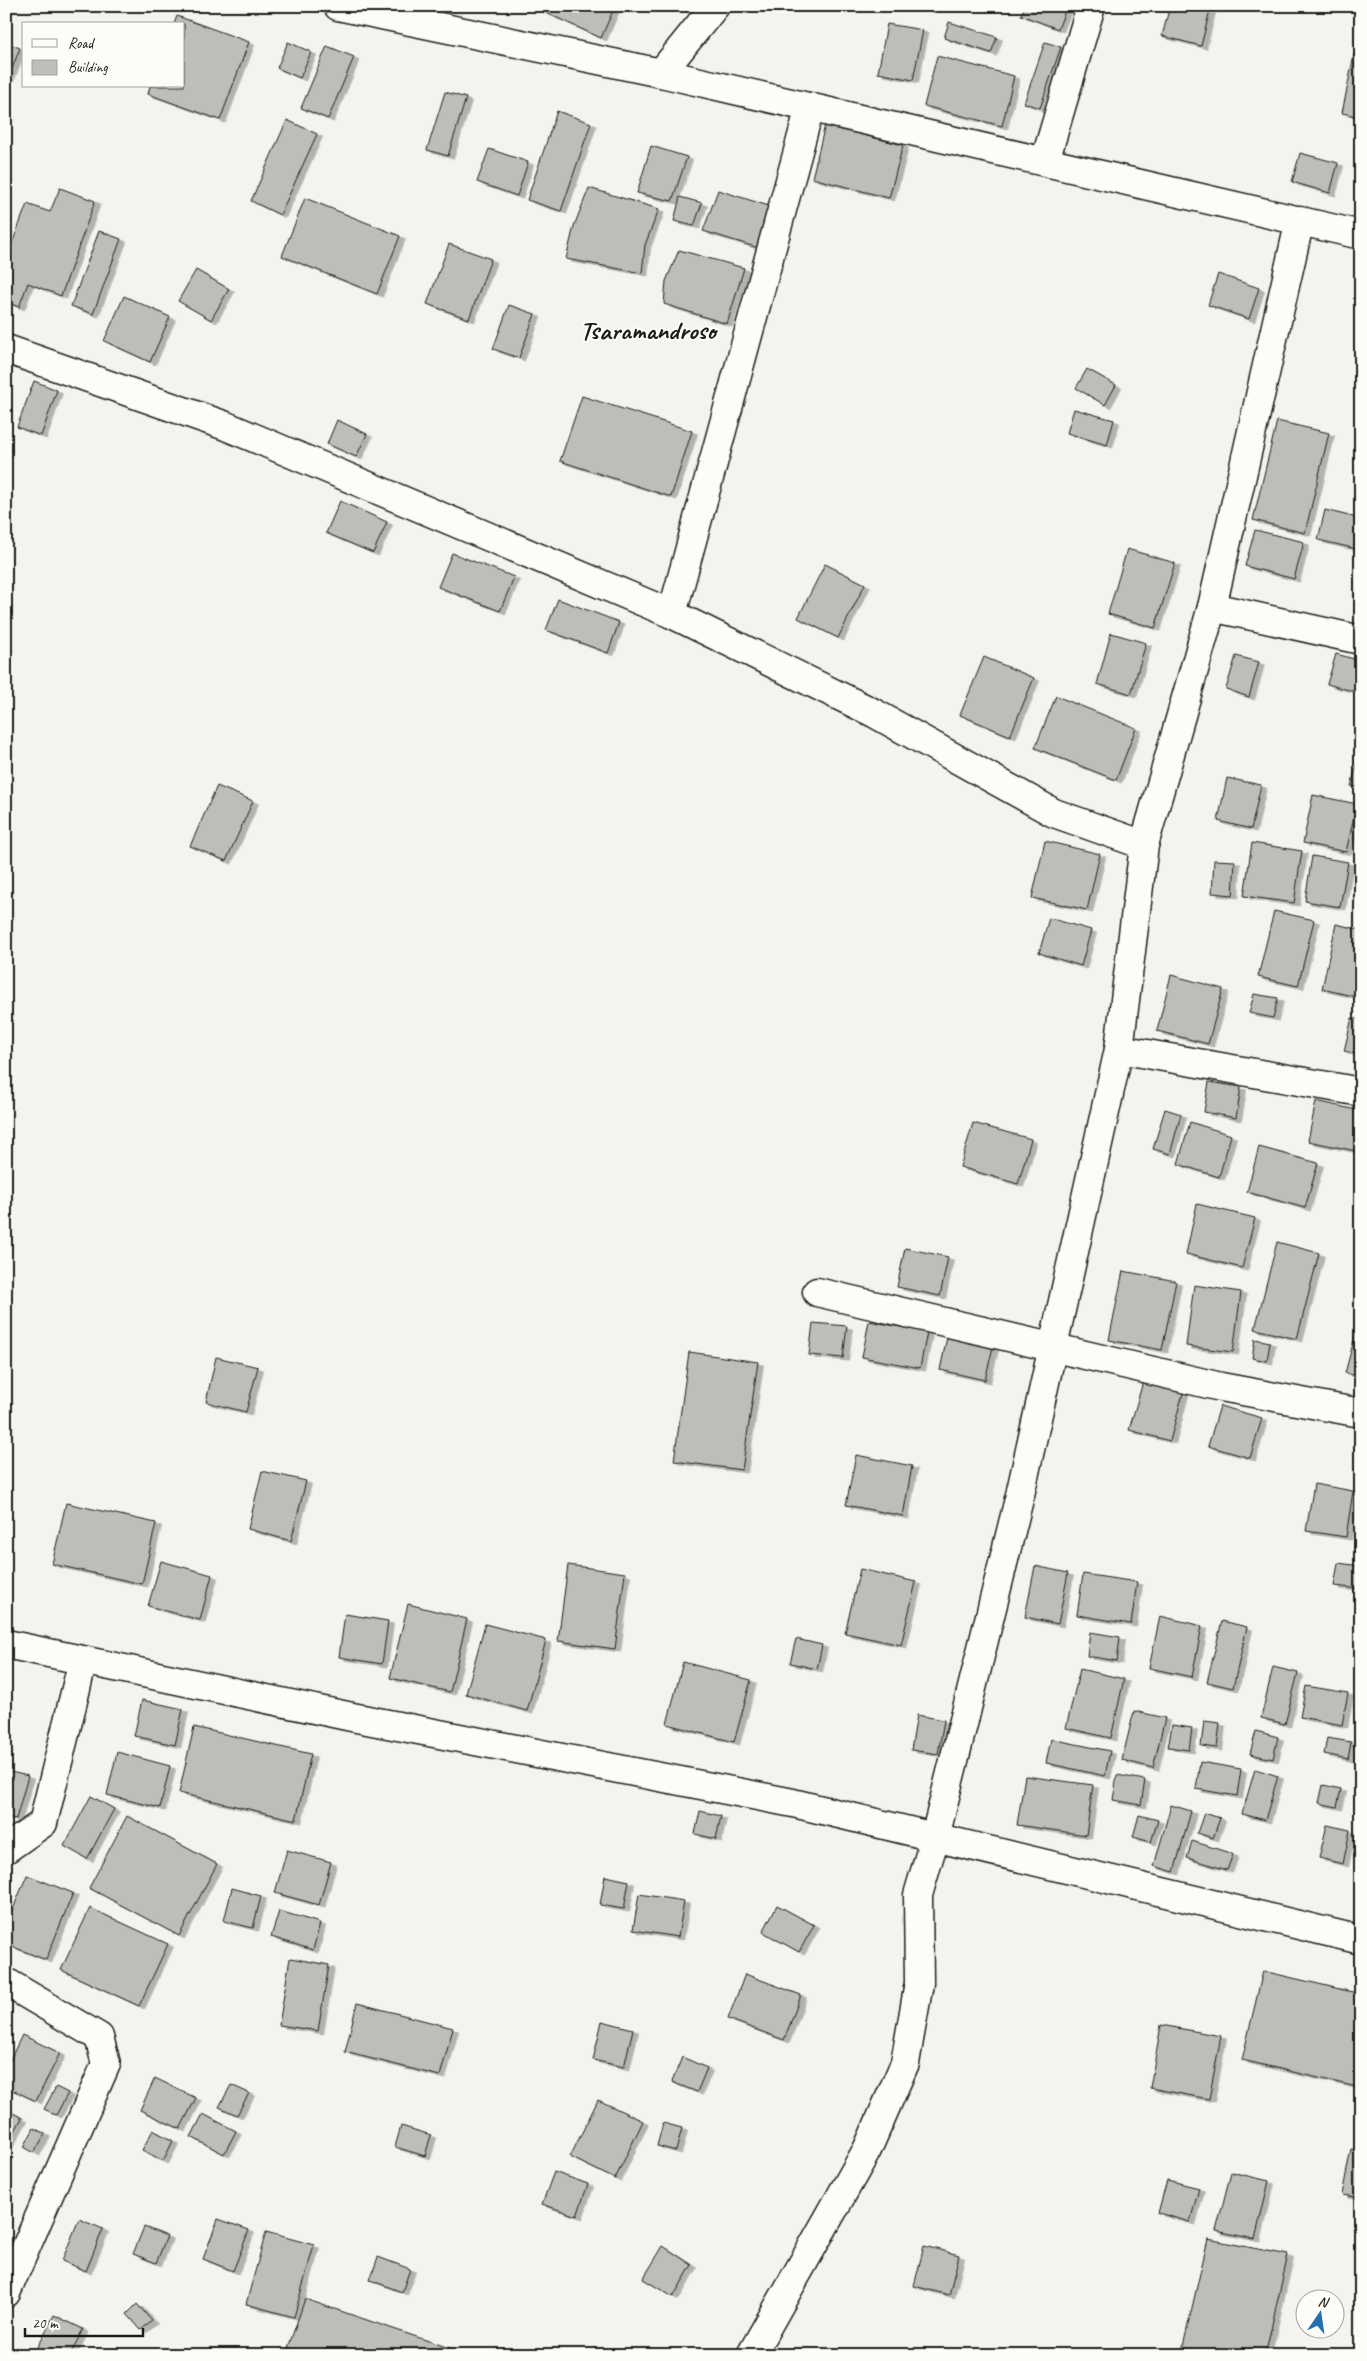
<svg xmlns="http://www.w3.org/2000/svg" width="1367" height="2361" viewBox="0 0 1367 2361" font-family="Caveat,sans-serif">
  <style>
    .building { fill: #bebdba; stroke: #1c1c1c; filter: url(#shadow) }
    .lines { fill: none; stroke-linecap: round; stroke-linejoin: round }
    .minor-casing { stroke: #1c1c1c; stroke-width: 31 }
    .minor { stroke: #fdfcf7; stroke-width: 28 }
    .labels { text-anchor: middle; stroke-width: 4; stroke-linejoin: round; paint-order: stroke }
    .district-label { font-size: 26px; font-weight: bold; fill: #1c1c1c; stroke: #fdfcf7 }
  </style>
  <defs>
    <filter id="shadow"><feDropShadow dx="5.5" dy="3" stdDeviation="0" flood-color="#0004"/></filter>
  </defs>
  <rect width="100%" height="100%" fill="#f4f3ee"/>
  <filter id="ink" filterUnits="userSpaceOnUse"><feTurbulence type="fractalNoise" baseFrequency=".02" numOctaves="2"/><feDisplacementMap in="SourceGraphic" scale="10" xChannelSelector="R" yChannelSelector="G"/><feConvolveMatrix kernelMatrix="1 2 1 2 8 2 1 2 1" color-interpolation-filters="sRGB"/></filter>
  <g filter="url(#ink)">
    <g class="building">
      <polygon points="531,6 615,6 601,38"/>
      <polygon points="1025,6 1067,6 1058,29 1021,15"/>
      <polygon points="1170,6 1211,6 1201,46 1162,36"/>
      <polygon points="177,16 249,42 220,120 148,94 150,86 184,86 184,24 174,24"/>
      <polygon points="949,22 997,37 991,53 944,38"/>
      <polygon points="887,24 923,30 913,80 878,73"/>
      <polygon points="288,42 311,52 300,78 277,68"/>
      <polygon points="1045,42 1061,47 1040,108 1024,103"/>
      <polygon points="6,43 20,48 6,84"/>
      <polygon points="327,46 354,57 328,119 301,108"/>
      <polygon points="1354,55 1361,56 1361,117 1342,113"/>
      <polygon points="937,56 1014,76 1002,126 924,106"/>
      <polygon points="445,92 466,98 448,156 427,150"/>
      <polygon points="557,111 591,123 561,211 527,200"/>
      <polygon points="287,120 317,134 280,215 251,201"/>
      <polygon points="825,125 903,145 889,198 812,178"/>
      <polygon points="651,146 687,157 672,201 637,193"/>
      <polygon points="489,149 528,162 517,196 477,182"/>
      <polygon points="1300,153 1338,163 1330,193 1292,182"/>
      <polygon points="60,188 95,201 61,296 28,283 19,307 6,302 6,259 27,204 50,212"/>
      <polygon points="589,188 659,209 645,245 642,273 566,259 574,226"/>
      <polygon points="718,190 775,208 765,250 703,231"/>
      <polygon points="680,197 702,203 694,226 674,221"/>
      <polygon points="305,198 400,236 377,294 282,256"/>
      <polygon points="99,231 121,239 93,314 71,306"/>
      <polygon points="449,244 491,259 469,319 427,304"/>
      <polygon points="679,250 744,268 727,324 664,304 666,281"/>
      <polygon points="196,270 229,289 211,320 178,301"/>
      <polygon points="1218,274 1259,288 1249,319 1208,305"/>
      <polygon points="124,296 170,317 150,362 104,341"/>
      <polygon points="509,305 535,314 519,358 493,349"/>
      <polygon points="1087,369 1116,385 1105,405 1076,388"/>
      <polygon points="34,381 57,390 41,436 17,427"/>
      <polygon points="582,396 692,431 671,497 560,461"/>
      <polygon points="1074,409 1114,420 1107,445 1067,433"/>
      <polygon points="337,420 367,434 356,457 327,444"/>
      <polygon points="1277,421 1329,433 1305,533 1253,520"/>
      <polygon points="340,501 387,522 373,553 326,533"/>
      <polygon points="1325,510 1361,519 1361,550 1318,540"/>
      <polygon points="1255,530 1304,542 1294,579 1245,566"/>
      <polygon points="1127,549 1175,563 1155,628 1108,614"/>
      <polygon points="452,553 514,577 500,611 438,587"/>
      <polygon points="825,564 865,584 838,638 798,618"/>
      <polygon points="558,599 619,622 608,653 546,630"/>
      <polygon points="1111,633 1146,643 1131,694 1097,684"/>
      <polygon points="1336,654 1361,661 1361,676 1356,692 1327,684"/>
      <polygon points="1236,656 1259,662 1249,697 1226,689"/>
      <polygon points="984,657 1034,678 1010,736 960,715"/>
      <polygon points="1056,696 1136,728 1116,780 1035,748"/>
      <polygon points="1359,757 1361,757 1361,788 1351,786"/>
      <polygon points="1227,778 1261,785 1251,829 1218,821"/>
      <polygon points="217,786 253,801 226,861 190,846"/>
      <polygon points="1313,795 1357,804 1346,852 1303,843"/>
      <polygon points="1045,841 1100,854 1087,910 1032,898"/>
      <polygon points="1252,843 1302,851 1294,903 1244,896"/>
      <polygon points="1312,856 1348,862 1340,907 1305,901"/>
      <polygon points="1214,860 1235,861 1233,895 1212,893"/>
      <polygon points="1274,911 1314,920 1298,986 1258,977"/>
      <polygon points="1049,918 1091,930 1081,966 1039,953"/>
      <polygon points="1336,924 1361,930 1361,998 1322,989"/>
      <polygon points="1171,975 1223,989 1208,1044 1157,1031"/>
      <polygon points="1254,994 1278,998 1273,1018 1249,1013"/>
      <polygon points="1352,1018 1361,1020 1361,1055 1344,1051"/>
      <polygon points="1209,1082 1241,1087 1236,1118 1204,1112"/>
      <polygon points="1316,1101 1361,1111 1361,1152 1308,1141"/>
      <polygon points="1165,1109 1181,1114 1170,1154 1153,1149"/>
      <polygon points="1190,1122 1231,1135 1219,1177 1178,1164"/>
      <polygon points="973,1123 1031,1139 1018,1184 960,1167"/>
      <polygon points="1259,1147 1318,1163 1305,1208 1247,1192"/>
      <polygon points="1197,1204 1255,1218 1242,1268 1186,1254"/>
      <polygon points="1277,1242 1319,1253 1297,1339 1255,1329"/>
      <polygon points="905,1248 948,1257 940,1296 897,1287"/>
      <polygon points="1123,1271 1176,1281 1162,1350 1109,1340"/>
      <polygon points="1194,1285 1241,1292 1233,1352 1186,1346"/>
      <polygon points="869,1321 927,1332 920,1368 862,1357"/>
      <polygon points="813,1323 847,1326 843,1358 809,1355"/>
      <polygon points="1357,1329 1361,1330 1361,1377 1345,1373"/>
      <polygon points="947,1337 993,1347 985,1380 940,1370"/>
      <polygon points="1255,1339 1270,1342 1267,1361 1252,1358"/>
      <polygon points="689,1352 758,1362 742,1470 674,1461"/>
      <polygon points="216,1357 258,1367 246,1412 206,1402"/>
      <polygon points="1143,1382 1183,1393 1170,1441 1129,1430"/>
      <polygon points="1220,1406 1262,1418 1250,1458 1208,1446"/>
      <polygon points="856,1455 912,1466 903,1516 846,1505"/>
      <polygon points="262,1471 306,1481 291,1541 248,1529"/>
      <polygon points="1314,1484 1353,1491 1346,1537 1306,1531"/>
      <polygon points="66,1503 156,1523 142,1584 52,1564"/>
      <polygon points="161,1561 212,1575 200,1620 148,1606"/>
      <polygon points="1338,1563 1361,1566 1361,1589 1334,1586"/>
      <polygon points="568,1565 625,1573 615,1649 558,1641"/>
      <polygon points="1035,1566 1068,1573 1058,1624 1025,1617"/>
      <polygon points="860,1569 916,1582 901,1645 845,1633"/>
      <polygon points="1083,1574 1137,1582 1131,1624 1077,1615"/>
      <polygon points="408,1604 467,1619 450,1692 390,1678"/>
      <polygon points="345,1614 388,1621 382,1664 339,1657"/>
      <polygon points="1160,1616 1202,1626 1192,1677 1149,1668"/>
      <polygon points="1222,1621 1247,1627 1233,1688 1207,1682"/>
      <polygon points="485,1624 546,1640 527,1711 466,1694"/>
      <polygon points="1090,1632 1120,1637 1117,1661 1087,1656"/>
      <polygon points="796,1639 822,1645 817,1669 790,1663"/>
      <polygon points="683,1662 751,1680 734,1742 667,1724"/>
      <polygon points="1273,1667 1298,1673 1285,1724 1261,1718"/>
      <polygon points="1080,1669 1124,1679 1111,1738 1066,1728"/>
      <polygon points="1306,1686 1348,1693 1342,1725 1300,1717"/>
      <polygon points="142,1700 183,1709 175,1745 134,1736"/>
      <polygon points="1361,1700 1361,1718 1357,1717"/>
      <polygon points="1134,1711 1165,1718 1153,1768 1122,1760"/>
      <polygon points="917,1715 944,1720 938,1754 911,1750"/>
      <polygon points="1204,1721 1220,1723 1217,1748 1201,1746"/>
      <polygon points="1172,1725 1192,1728 1189,1750 1168,1747"/>
      <polygon points="194,1727 311,1754 296,1820 179,1793"/>
      <polygon points="1256,1731 1278,1737 1273,1759 1250,1754"/>
      <polygon points="1327,1738 1351,1742 1348,1759 1324,1754"/>
      <polygon points="1051,1739 1110,1751 1105,1776 1046,1763"/>
      <polygon points="117,1752 170,1766 160,1808 107,1795"/>
      <polygon points="1200,1762 1241,1769 1237,1796 1196,1789"/>
      <polygon points="1255,1769 1278,1776 1265,1820 1242,1814"/>
      <polygon points="6,1771 28,1776 16,1819 6,1817"/>
      <polygon points="1117,1775 1145,1780 1141,1805 1113,1800"/>
      <polygon points="1025,1776 1093,1785 1086,1835 1017,1825"/>
      <polygon points="1323,1785 1341,1789 1337,1807 1319,1803"/>
      <polygon points="91,1796 114,1809 87,1859 64,1846"/>
      <polygon points="1171,1805 1191,1811 1174,1872 1154,1866"/>
      <polygon points="700,1811 721,1816 716,1839 695,1834"/>
      <polygon points="1204,1813 1220,1818 1213,1838 1197,1833"/>
      <polygon points="1139,1815 1158,1820 1151,1842 1133,1837"/>
      <polygon points="127,1816 217,1864 179,1936 89,1888"/>
      <polygon points="1327,1825 1350,1830 1343,1864 1319,1858"/>
      <polygon points="1192,1841 1233,1854 1227,1870 1187,1858"/>
      <polygon points="287,1850 331,1862 319,1905 275,1893"/>
      <polygon points="27,1875 73,1893 46,1960 6,1944 6,1926"/>
      <polygon points="605,1876 629,1881 624,1909 600,1905"/>
      <polygon points="232,1888 261,1896 253,1928 224,1921"/>
      <polygon points="639,1894 684,1901 678,1937 633,1930"/>
      <polygon points="777,1905 814,1925 799,1952 763,1932"/>
      <polygon points="90,1908 168,1944 139,2006 61,1970"/>
      <polygon points="279,1911 320,1923 313,1950 271,1937"/>
      <polygon points="290,1958 329,1965 318,2031 279,2025"/>
      <polygon points="1263,1971 1361,1994 1361,2088 1242,2060"/>
      <polygon points="745,1974 801,1995 784,2040 728,2019"/>
      <polygon points="357,2003 453,2028 440,2076 345,2052"/>
      <polygon points="602,2021 633,2029 624,2067 593,2060"/>
      <polygon points="1161,2025 1221,2036 1209,2099 1150,2088"/>
      <polygon points="22,2035 60,2053 36,2101 6,2087 6,2068"/>
      <polygon points="682,2057 707,2068 697,2092 672,2082"/>
      <polygon points="155,2078 196,2098 180,2129 140,2110"/>
      <polygon points="231,2085 249,2093 237,2115 219,2107"/>
      <polygon points="56,2087 68,2093 56,2115 44,2109"/>
      <polygon points="598,2100 643,2121 615,2179 570,2157"/>
      <polygon points="6,2109 22,2118 6,2147"/>
      <polygon points="203,2114 236,2131 224,2154 191,2137"/>
      <polygon points="663,2123 682,2128 676,2151 657,2146"/>
      <polygon points="401,2126 431,2135 425,2156 395,2147"/>
      <polygon points="34,2128 45,2134 34,2153 24,2147"/>
      <polygon points="153,2130 173,2141 163,2161 142,2150"/>
      <polygon points="1351,2149 1361,2151 1361,2198 1342,2195"/>
      <polygon points="554,2172 588,2184 577,2216 542,2204"/>
      <polygon points="1231,2172 1269,2181 1255,2239 1216,2231"/>
      <polygon points="1167,2180 1199,2188 1190,2222 1158,2213"/>
      <polygon points="79,2219 103,2229 86,2271 62,2261"/>
      <polygon points="218,2219 249,2230 233,2271 203,2259"/>
      <polygon points="144,2227 167,2236 156,2263 133,2254"/>
      <polygon points="266,2232 314,2245 294,2317 246,2304"/>
      <polygon points="1208,2239 1288,2255 1265,2355 1181,2355"/>
      <polygon points="663,2246 692,2265 673,2297 643,2279"/>
      <polygon points="924,2246 959,2255 949,2295 914,2286"/>
      <polygon points="378,2257 410,2269 402,2292 370,2280"/>
      <polygon points="305,2299 470,2355 310,2355 288,2348"/>
      <polygon points="137,2304 152,2321 141,2330 127,2314"/>
      <polygon points="54,2315 83,2329 70,2355 34,2354"/>
    </g>
    <g class="lines">
      <defs>
        <g id="minor">
          <polyline points="338,6 661,73 1361,235"/>
          <polyline points="661,73 715,6"/>
          <polyline points="1045,161 1091,6"/>
          <polyline points="6,349 226,426 672,614 874,713 1054,813 1144,845"/>
          <polyline points="1212,607 1361,640"/>
          <polyline points="672,614 810,107"/>
          <polyline points="1119,1049 1361,1092"/>
          <polyline points="817,1292 1221,1387 1361,1413"/>
          <polyline points="6,1644 352,1717 793,1803 1361,1940"/>
          <polyline points="6,1849 43,1823 83,1660"/>
          <polyline points="6,1982 99,2037 106,2064 6,2293"/>
          <polyline points="751,2355 867,2150 905,2063 919,1983 918,1895 935,1837 1020,1495 1119,1049 1144,845 1212,607 1300,220"/>
        </g>
      </defs>
      <use href="#minor" class="minor-casing"/>
      <use href="#minor" class="minor"/>
    </g>
  </g>
  <g class="labels">
    <g class="district-label">
      <text x="648" y="339">Tsaramandroso</text>
    </g>
  </g>
  <rect width="1367" height="2361" fill="none" stroke="#fdfcf7" stroke-width="25"/>
  <rect x="12" y="12" width="1342" height="2336" fill="none" stroke="#1c1c1c" stroke-width="2" filter="url(#ink)"/>
  <rect x="22" y="22" width="162" height="65" fill="#fdfcf7" stroke="#a3a29f"/>
  <rect x="32" y="39" width="25" height="8" fill="#fdfcf7" stroke="#a3a29f"/>
  <text x="68" y="48" font-size="15" fill="#1c1c1c">Road</text>
  <rect x="32" y="60" width="25" height="15" fill="#bebdba" stroke="#a3a29f"/>
  <text x="68" y="72" font-size="15" fill="#1c1c1c">Building</text>
  <g transform="translate(1320 2314) rotate(13)"><circle r="24" fill="#fdfcf7" stroke="#a3a29f"/>
  <path d="M0-4L9 19L0 12L-9 19Z" fill="#1f6fb2"/>
  <text y="-8" font-size="14" font-weight="bold" text-anchor="middle" fill="#1c1c1c">N</text>
  </g>
  <path d="M25 2328v8h118v-8" fill="none" stroke="#1c1c1c" stroke-width="2.5"/>
  <text x="32" y="2328" font-size="15" fill="#1c1c1c" stroke="#fdfcf7" stroke-width="4" paint-order="stroke">20 m</text>
</svg>
